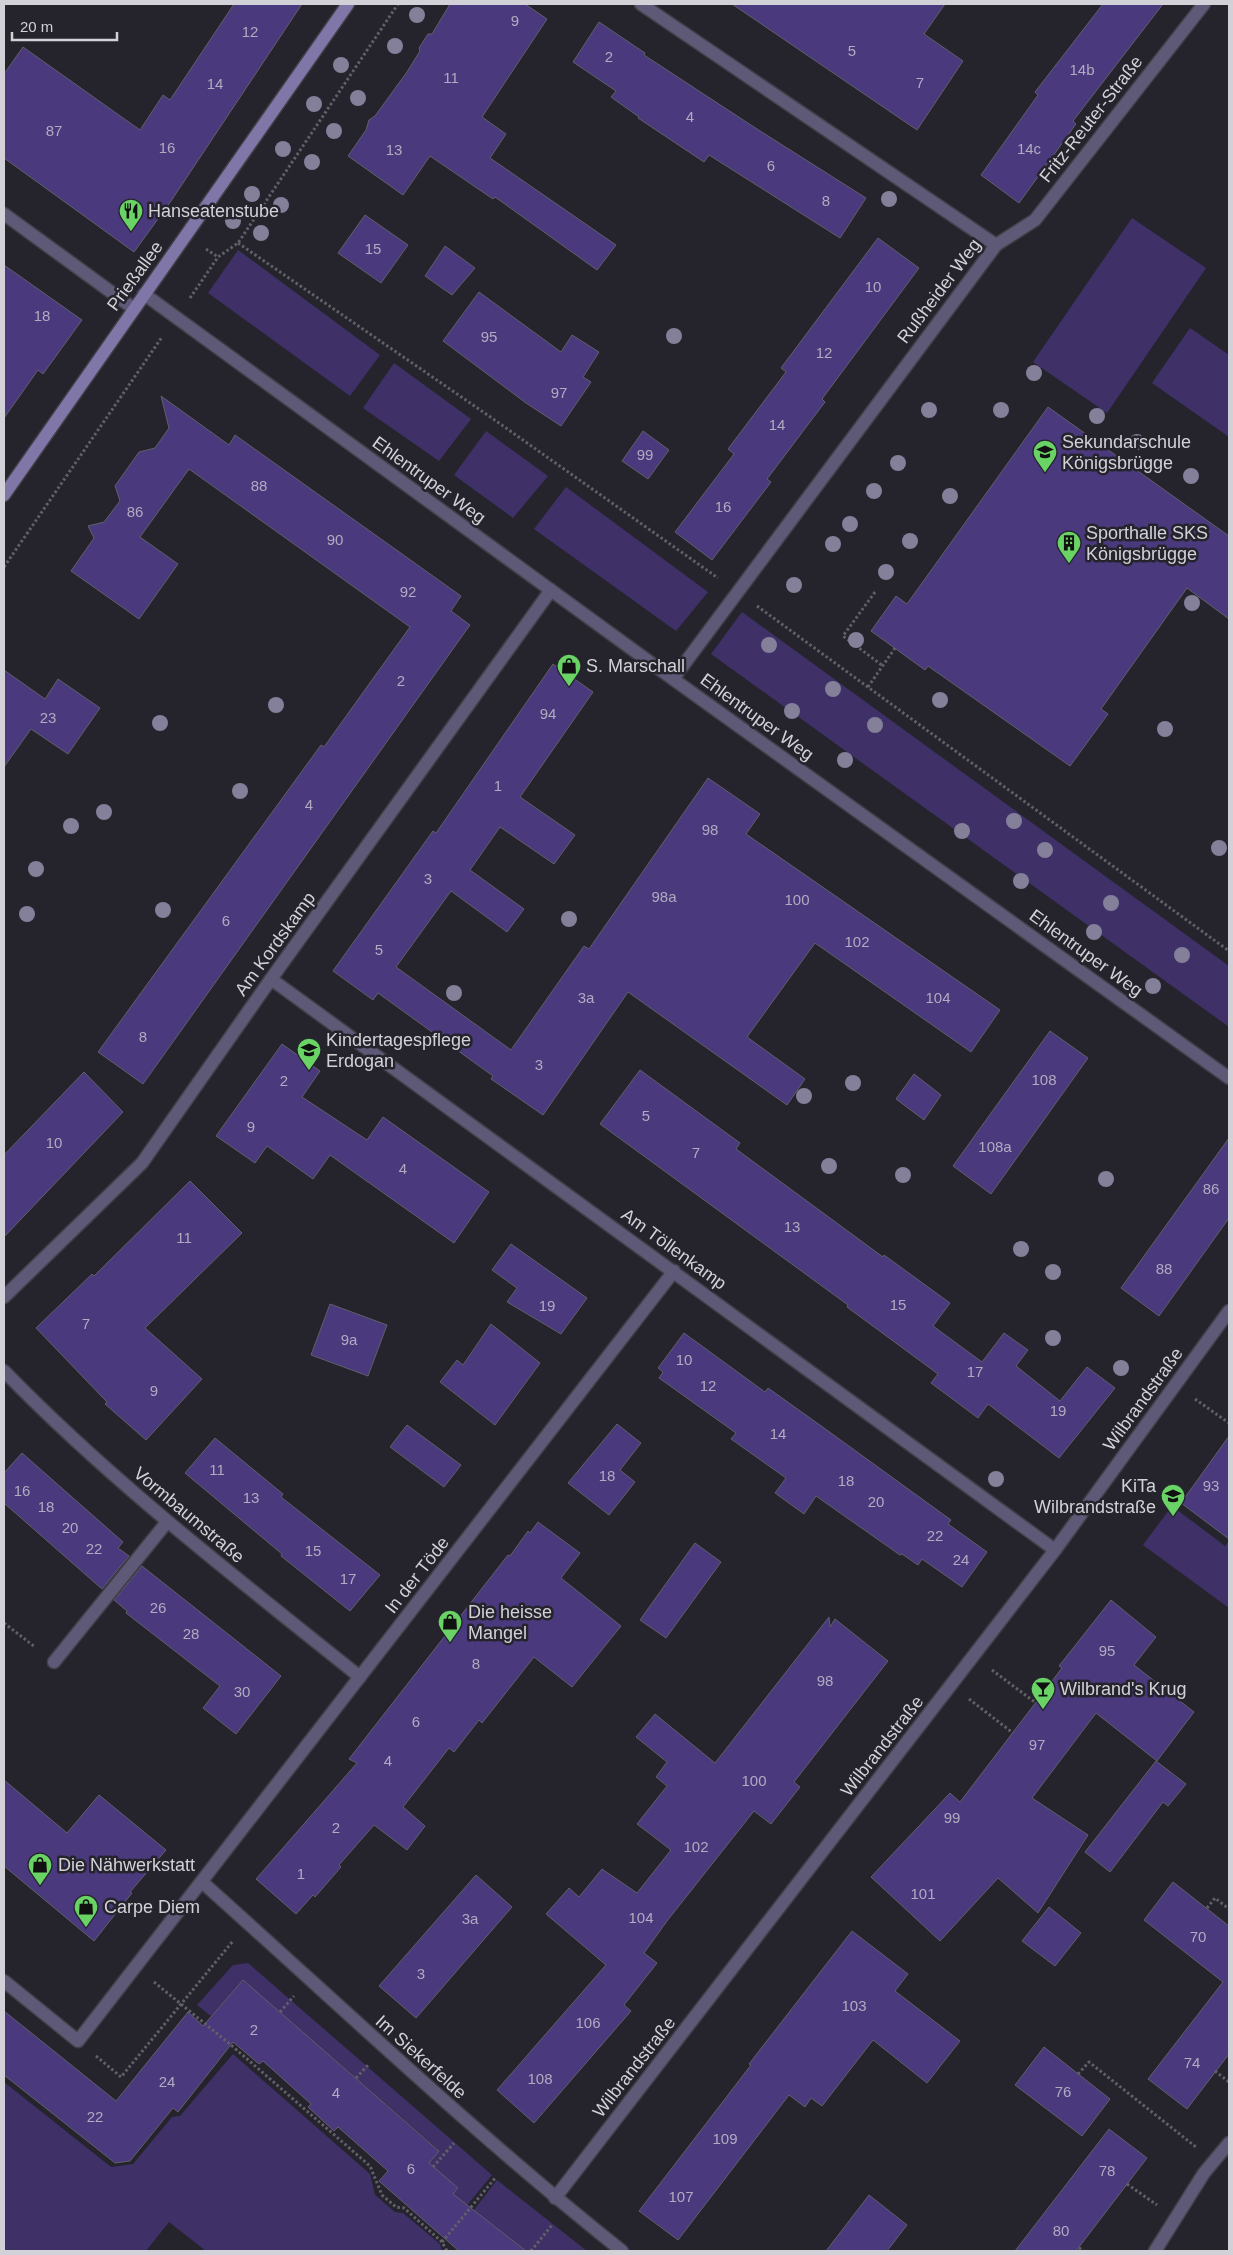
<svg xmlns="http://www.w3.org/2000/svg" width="1233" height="2255" viewBox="0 0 1233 2255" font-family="Helvetica,sans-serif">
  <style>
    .green { fill: #3f3167 }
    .building { fill: #4b397d; stroke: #615f6a }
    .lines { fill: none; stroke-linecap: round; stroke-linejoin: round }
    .lane-casing { stroke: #414048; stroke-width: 15 }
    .street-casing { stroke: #414048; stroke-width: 15 }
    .secondary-casing { stroke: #414048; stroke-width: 15 }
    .path { stroke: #616068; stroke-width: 3; stroke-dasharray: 2.5 2.5; stroke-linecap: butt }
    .lane { stroke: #5f5978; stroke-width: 12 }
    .street { stroke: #5f5978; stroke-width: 12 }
    .secondary { stroke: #8076a8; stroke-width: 12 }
    .tree { fill: #84809a }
    .labels { text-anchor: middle; stroke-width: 5; stroke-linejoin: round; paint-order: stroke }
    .number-label { font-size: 15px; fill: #b0abc0 }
    .street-label { font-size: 18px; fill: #d2d1d7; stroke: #25242d }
    .poi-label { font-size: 18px; fill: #d2d1d7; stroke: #25242d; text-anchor: start }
  </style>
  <rect width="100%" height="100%" fill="#25242d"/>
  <g class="green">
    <polygon points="1132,218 1206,268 1107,413 1033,362"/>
    <polygon points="238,250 380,355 350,396 208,293"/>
    <polygon points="1190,328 1229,355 1229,437 1152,383"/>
    <polygon points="394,363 471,419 439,461 363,408"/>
    <polygon points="486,431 548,476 513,518 454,475"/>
    <polygon points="566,487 708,592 676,631 534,529"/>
    <polygon points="742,612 1229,966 1229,1027 711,654"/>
    <polygon points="1172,1506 1225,1546 1229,1541 1229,1608 1143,1545"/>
    <polygon points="248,1963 492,2175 445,2232 439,2234 427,2223 458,2189 429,2163 439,2150 243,1980 211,2016 197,2005 233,1965"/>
    <polygon points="233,2054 370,2174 375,2195 395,2212 403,2213 440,2244 442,2251 206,2251 169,2222 146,2251 4,2251 4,2082 111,2167 133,2164 172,2117 180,2116"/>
    <polygon points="497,2180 587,2251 526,2251 489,2222 467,2219"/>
  </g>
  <g class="building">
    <polygon points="234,4 302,4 171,201 134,252 4,158 4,74 23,47 140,130 163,95 170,100"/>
    <polygon points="450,4 525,4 547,19 482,117 506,134 490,158 616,245 597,270 495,197 493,199 430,156 403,195 348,156 366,130 369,120 375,116 407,72 420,51 419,48 428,34 432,34"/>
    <polygon points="732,4 945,4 924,34 963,61 917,130"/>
    <polygon points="1103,4 1163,4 1073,121 1076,124 1019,203 981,175 1038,95 1035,92"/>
    <polygon points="599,22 645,53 644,55 757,129 866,198 840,238 709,155 704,162 638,118 639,117 611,97 616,91 573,62"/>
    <polygon points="365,215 408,245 381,283 338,253"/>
    <polygon points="878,238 919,268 822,399 825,402 767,479 771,482 712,560 675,532 734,454 728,449 786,372 781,368"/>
    <polygon points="445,246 475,268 452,295 425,276"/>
    <polygon points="4,265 82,320 43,374 38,370 4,418"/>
    <polygon points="479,292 561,352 572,335 599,352 583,377 591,382 561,426 526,403 443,341"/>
    <polygon points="161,396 229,445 235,435 461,596 451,611 470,625 143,1084 98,1052 321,745 324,747 410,627 189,469 140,537 178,564 139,619 71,571 94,538 88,526 104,522 120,501 115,486 139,452 155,448 169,428"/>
    <polygon points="1048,407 1229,536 1229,619 1187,588 1101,709 1108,714 1070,766 928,666 925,670 871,631 896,596 907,604"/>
    <polygon points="643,431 669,450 648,479 622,461"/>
    <polygon points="553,664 593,692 520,797 575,835 554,864 500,827 470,870 524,909 507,932 451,891 396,967 511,1050 584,946 589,949 708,778 760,814 746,834 1000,1010 971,1052 815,943 747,1037 805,1079 787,1105 628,992 543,1115 491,1079 493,1076 378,993 373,1000 333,971 433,831 436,833"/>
    <polygon points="4,670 45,699 58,679 100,708 68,754 31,729 4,767"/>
    <polygon points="1050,1031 1088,1058 991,1194 953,1166"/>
    <polygon points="282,1044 320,1071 302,1097 367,1140 383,1117 489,1192 454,1243 330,1155 313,1179 267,1146 255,1163 216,1136"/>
    <polygon points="640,1070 740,1143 736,1149 883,1257 884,1255 950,1303 933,1326 982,1362 1004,1333 1028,1350 1016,1366 1060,1401 1087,1367 1115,1388 1059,1458 988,1404 978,1418 931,1383 938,1374 847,1307 848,1305 600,1124"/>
    <polygon points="84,1072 123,1112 4,1237 4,1155"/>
    <polygon points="914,1074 941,1095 924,1120 896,1099"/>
    <polygon points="1229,1138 1229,1218 1159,1316 1121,1288"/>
    <polygon points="190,1181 242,1233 145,1328 202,1379 146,1440 105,1404 107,1402 36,1328 92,1274 94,1276"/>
    <polygon points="511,1244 587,1298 561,1334 507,1302 517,1288 492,1270"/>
    <polygon points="330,1304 387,1325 368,1376 311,1355"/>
    <polygon points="491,1324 540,1363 495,1425 440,1382 457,1360 463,1365"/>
    <polygon points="684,1333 765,1392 768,1388 824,1428 951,1520 948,1524 987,1552 962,1587 922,1559 918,1565 902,1554 900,1555 816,1496 804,1514 775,1493 786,1478 731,1439 736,1433 659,1378 663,1372 658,1368"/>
    <polygon points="617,1424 641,1443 620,1470 635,1482 609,1515 568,1483"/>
    <polygon points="407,1425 461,1465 444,1487 390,1447"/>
    <polygon points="1229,1436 1229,1539 1181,1503"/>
    <polygon points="215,1438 283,1494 281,1497 380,1575 350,1611 281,1556 282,1554 185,1473"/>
    <polygon points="22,1453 123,1542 118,1548 129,1556 102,1589 4,1503 4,1473"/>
    <polygon points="538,1522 580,1553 561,1578 621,1626 572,1687 534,1657 482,1723 479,1720 454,1752 449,1748 403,1807 425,1826 407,1850 374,1825 339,1865 341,1867 315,1897 313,1895 296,1914 256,1879 357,1763 349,1759 508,1555 510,1556 528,1531 530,1533"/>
    <polygon points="695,1543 721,1562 666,1638 640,1620"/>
    <polygon points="142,1566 281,1676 236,1734 203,1708 220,1686 126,1613 127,1611 114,1600"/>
    <polygon points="1111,1600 1156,1637 1134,1665 1194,1712 1157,1761 1096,1713 1032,1798 1088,1835 1038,1913 998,1878 940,1941 871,1877 950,1793 960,1802 1062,1668 1059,1666"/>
    <polygon points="829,1617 830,1627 835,1619 888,1661 794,1782 800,1787 771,1824 754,1811 667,1921 644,1953 657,1963 624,2005 631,2011 534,2123 497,2090 606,1965 546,1914 569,1888 579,1897 602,1869 637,1893 671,1850 637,1824 667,1786 656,1777 667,1762 636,1737 655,1714 715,1763"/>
    <polygon points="1156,1761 1186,1784 1168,1806 1163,1802 1110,1872 1085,1852"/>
    <polygon points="4,1780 67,1833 99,1795 166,1850 130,1892 132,1893 94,1941 4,1866"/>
    <polygon points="476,1875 512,1907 416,2018 379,1986"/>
    <polygon points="1173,1882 1229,1926 1229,2054 1187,2109 1148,2079 1223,1982 1144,1920"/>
    <polygon points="1049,1907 1081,1933 1055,1966 1022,1941"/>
    <polygon points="852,1931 908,1974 895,1991 960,2041 927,2083 873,2040 822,2106 811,2098 805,2107 789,2095 678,2240 639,2211 751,2065 749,2064"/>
    <polygon points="243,1980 439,2151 429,2163 458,2188 453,2194 526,2251 459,2251 379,2181 388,2171 338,2127 334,2131 308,2107 311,2104 263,2061 259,2064 233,2042 178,2112 173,2108 130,2161 115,2163 4,2075 4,2011 116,2101 188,2012 203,2026"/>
    <polygon points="1044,2047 1110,2099 1082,2136 1015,2085"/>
    <polygon points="1109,2129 1147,2158 1076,2251 1015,2251"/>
    <polygon points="869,2195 907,2225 887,2251 826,2251"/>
  </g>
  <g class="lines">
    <defs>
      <g id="lane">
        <polyline points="996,245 1035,220 1204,4"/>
        <polyline points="54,1662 167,1522"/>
      </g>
      <g id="street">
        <polyline points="641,4 996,245 673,679"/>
        <polyline points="4,214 133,308"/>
        <polyline points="144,294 673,679 1229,1078"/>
        <polyline points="271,979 1055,1550"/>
        <polyline points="4,1297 142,1163 271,979 551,590"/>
        <path d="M 4,1371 C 113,1483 238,1579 360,1677"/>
        <path d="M 202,1882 C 341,2006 476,2135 622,2251"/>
        <polyline points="4,1981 78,2041 674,1271"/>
        <polyline points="555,2198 1055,1550 1229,1311"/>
        <polyline points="1155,2251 1204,2173 1229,2143"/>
      </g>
      <polyline id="secondary" points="4,495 348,4"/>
    </defs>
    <use href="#lane" class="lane-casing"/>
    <use href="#street" class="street-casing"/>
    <use href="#secondary" class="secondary-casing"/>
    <g class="path">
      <polyline points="238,243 489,416 718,578"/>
      <polyline points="206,249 218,257"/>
      <polyline points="190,298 218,257 238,243 398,4"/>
      <polyline points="4,567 162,337"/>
      <polyline points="875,592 843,636 883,666"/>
      <polyline points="757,606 1229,951"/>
      <polyline points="868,687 895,648"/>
      <polyline points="1195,1399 1229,1423"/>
      <polyline points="4,1623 35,1647"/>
      <polyline points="992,1670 1036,1703"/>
      <polyline points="969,1699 1013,1733"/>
      <polyline points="1207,1908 1215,1898 1229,1909"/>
      <polyline points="154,1982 231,2045 370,2166 382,2195 396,2207 404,2208 442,2242 447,2251"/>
      <polyline points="280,2012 294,1996"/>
      <polyline points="96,2056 121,2077 233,1941"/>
      <polyline points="1215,2071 1229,2082"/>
      <polyline points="1078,2074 1089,2062 1196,2147"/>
      <polyline points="356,2078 369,2064"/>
      <polyline points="433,2167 454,2143"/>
      <polyline points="1127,2184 1157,2205"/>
      <polyline points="442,2242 496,2177"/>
      <polyline points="1079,2248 1084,2251"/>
      <polyline points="531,2251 552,2225"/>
    </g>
    <use href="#lane" class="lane"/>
    <use href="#street" class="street"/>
    <use href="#secondary" class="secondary"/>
  </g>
  <g class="tree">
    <circle cx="417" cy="15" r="8"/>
    <circle cx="395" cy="46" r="8"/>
    <circle cx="341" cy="65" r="8"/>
    <circle cx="358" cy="98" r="8"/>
    <circle cx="314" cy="104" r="8"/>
    <circle cx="334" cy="131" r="8"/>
    <circle cx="283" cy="149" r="8"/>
    <circle cx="312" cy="162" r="8"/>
    <circle cx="252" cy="194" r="8"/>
    <circle cx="889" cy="199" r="8"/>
    <circle cx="281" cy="205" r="8"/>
    <circle cx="233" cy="221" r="8"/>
    <circle cx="261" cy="233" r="8"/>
    <circle cx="674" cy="336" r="8"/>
    <circle cx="1034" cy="373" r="8"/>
    <circle cx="929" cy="410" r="8"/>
    <circle cx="1001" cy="410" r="8"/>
    <circle cx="1097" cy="416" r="8"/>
    <circle cx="1137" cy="442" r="8"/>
    <circle cx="898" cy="463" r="8"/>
    <circle cx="1191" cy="476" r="8"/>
    <circle cx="874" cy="491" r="8"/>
    <circle cx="950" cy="496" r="8"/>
    <circle cx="850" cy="524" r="8"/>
    <circle cx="910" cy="541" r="8"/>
    <circle cx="833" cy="544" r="8"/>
    <circle cx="886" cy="572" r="8"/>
    <circle cx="794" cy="585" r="8"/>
    <circle cx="1192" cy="603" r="8"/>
    <circle cx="856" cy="640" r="8"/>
    <circle cx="769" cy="645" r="8"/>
    <circle cx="833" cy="689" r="8"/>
    <circle cx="940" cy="700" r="8"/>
    <circle cx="276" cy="705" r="8"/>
    <circle cx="792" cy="711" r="8"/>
    <circle cx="160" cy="723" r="8"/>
    <circle cx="875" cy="725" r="8"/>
    <circle cx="1165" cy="729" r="8"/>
    <circle cx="845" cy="760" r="8"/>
    <circle cx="240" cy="791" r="8"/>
    <circle cx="104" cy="812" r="8"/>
    <circle cx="1014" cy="821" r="8"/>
    <circle cx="71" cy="826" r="8"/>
    <circle cx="962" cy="831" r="8"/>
    <circle cx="1219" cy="848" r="8"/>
    <circle cx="1045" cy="850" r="8"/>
    <circle cx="36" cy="869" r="8"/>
    <circle cx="1021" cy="881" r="8"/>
    <circle cx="1111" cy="903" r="8"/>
    <circle cx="163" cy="910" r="8"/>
    <circle cx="27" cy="914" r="8"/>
    <circle cx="569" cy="919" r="8"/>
    <circle cx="1094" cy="932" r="8"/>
    <circle cx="1182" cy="955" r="8"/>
    <circle cx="1153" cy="986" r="8"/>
    <circle cx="454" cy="993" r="8"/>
    <circle cx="853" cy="1083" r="8"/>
    <circle cx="804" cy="1096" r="8"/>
    <circle cx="829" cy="1166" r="8"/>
    <circle cx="903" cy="1175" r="8"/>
    <circle cx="1106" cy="1179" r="8"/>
    <circle cx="1021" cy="1249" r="8"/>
    <circle cx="1053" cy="1272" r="8"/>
    <circle cx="1053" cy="1338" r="8"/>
    <circle cx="1121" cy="1368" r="8"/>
    <circle cx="996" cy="1479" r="8"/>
  </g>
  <defs>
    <symbol id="restaurant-pin" viewBox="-11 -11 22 30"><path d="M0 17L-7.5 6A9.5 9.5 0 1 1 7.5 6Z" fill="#69d465" stroke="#25242d"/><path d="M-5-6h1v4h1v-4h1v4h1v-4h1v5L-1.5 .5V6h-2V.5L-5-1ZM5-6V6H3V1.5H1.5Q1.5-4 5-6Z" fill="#111"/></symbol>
    <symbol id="school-pin" viewBox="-11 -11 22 30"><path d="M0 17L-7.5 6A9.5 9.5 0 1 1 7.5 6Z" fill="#69d465" stroke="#25242d"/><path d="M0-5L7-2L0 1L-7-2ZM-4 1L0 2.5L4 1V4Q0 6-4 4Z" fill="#111"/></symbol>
    <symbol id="building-pin" viewBox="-11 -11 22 30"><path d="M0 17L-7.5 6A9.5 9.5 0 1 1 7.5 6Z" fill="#69d465" stroke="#25242d"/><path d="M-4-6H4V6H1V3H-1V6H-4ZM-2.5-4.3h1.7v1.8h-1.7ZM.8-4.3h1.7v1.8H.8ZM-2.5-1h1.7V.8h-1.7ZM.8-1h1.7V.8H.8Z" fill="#111"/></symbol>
    <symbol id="shop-pin" viewBox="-11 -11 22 30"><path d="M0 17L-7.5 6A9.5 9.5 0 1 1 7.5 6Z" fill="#69d465" stroke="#25242d"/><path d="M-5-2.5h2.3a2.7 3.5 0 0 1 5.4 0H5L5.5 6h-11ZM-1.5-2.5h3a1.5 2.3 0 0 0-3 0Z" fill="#111"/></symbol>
    <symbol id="bar-pin" viewBox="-11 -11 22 30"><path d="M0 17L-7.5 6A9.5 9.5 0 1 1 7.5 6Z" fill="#69d465" stroke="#25242d"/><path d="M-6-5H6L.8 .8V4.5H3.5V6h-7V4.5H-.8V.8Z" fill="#111"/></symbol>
  </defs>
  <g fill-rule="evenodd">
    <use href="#restaurant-pin" x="117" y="197" width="28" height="38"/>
    <use href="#school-pin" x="1031" y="438" width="28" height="38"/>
    <use href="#building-pin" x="1055" y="529" width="28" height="38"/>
    <use href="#shop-pin" x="555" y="652" width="28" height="38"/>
    <use href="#school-pin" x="295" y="1036" width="28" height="38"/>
    <use href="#school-pin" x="1159" y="1482" width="28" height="38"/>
    <use href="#shop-pin" x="436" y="1608" width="28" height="38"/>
    <use href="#bar-pin" x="1029" y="1675" width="28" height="38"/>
    <use href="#shop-pin" x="26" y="1851" width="28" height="38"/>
    <use href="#shop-pin" x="72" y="1893" width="28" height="38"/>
  </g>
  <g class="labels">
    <g class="number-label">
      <text x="515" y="26">9</text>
      <text x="250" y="37">12</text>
      <text x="852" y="56">5</text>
      <text x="609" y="62">2</text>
      <text x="1082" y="75">14b</text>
      <text x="451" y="83">11</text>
      <text x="920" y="88">7</text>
      <text x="215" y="89">14</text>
      <text x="690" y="122">4</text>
      <text x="54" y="136">87</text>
      <text x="167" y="153">16</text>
      <text x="1029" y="154">14c</text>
      <text x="394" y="155">13</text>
      <text x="771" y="171">6</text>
      <text x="826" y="206">8</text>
      <text x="373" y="254">15</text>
      <text x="873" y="292">10</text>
      <text x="42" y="321">18</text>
      <text x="489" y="342">95</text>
      <text x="824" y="358">12</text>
      <text x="559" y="398">97</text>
      <text x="777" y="430">14</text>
      <text x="645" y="460">99</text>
      <text x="259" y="491">88</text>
      <text x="723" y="512">16</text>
      <text x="135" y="517">86</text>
      <text x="335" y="545">90</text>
      <text x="408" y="597">92</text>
      <text x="401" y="686">2</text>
      <text x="548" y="719">94</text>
      <text x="48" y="723">23</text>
      <text x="498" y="791">1</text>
      <text x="309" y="810">4</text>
      <text x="710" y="835">98</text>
      <text x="428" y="884">3</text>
      <text x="664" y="902">98a</text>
      <text x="797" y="905">100</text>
      <text x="226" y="926">6</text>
      <text x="857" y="947">102</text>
      <text x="379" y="955">5</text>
      <text x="586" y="1003">3a</text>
      <text x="938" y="1003">104</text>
      <text x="143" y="1042">8</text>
      <text x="539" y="1070">3</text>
      <text x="1044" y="1085">108</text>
      <text x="284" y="1086">2</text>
      <text x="646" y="1121">5</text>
      <text x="251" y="1132">9</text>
      <text x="54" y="1148">10</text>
      <text x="995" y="1152">108a</text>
      <text x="696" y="1158">7</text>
      <text x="403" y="1174">4</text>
      <text x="1211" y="1194">86</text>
      <text x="792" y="1232">13</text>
      <text x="184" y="1243">11</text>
      <text x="1164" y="1274">88</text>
      <text x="898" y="1310">15</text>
      <text x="547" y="1311">19</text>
      <text x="86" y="1329">7</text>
      <text x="349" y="1345">9a</text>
      <text x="684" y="1365">10</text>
      <text x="975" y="1377">17</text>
      <text x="708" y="1391">12</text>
      <text x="154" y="1396">9</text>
      <text x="1058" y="1416">19</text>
      <text x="778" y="1439">14</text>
      <text x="217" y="1475">11</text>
      <text x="607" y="1481">18</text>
      <text x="846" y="1486">18</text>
      <text x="1211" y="1491">93</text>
      <text x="22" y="1496">16</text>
      <text x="251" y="1503">13</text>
      <text x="876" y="1507">20</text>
      <text x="46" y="1512">18</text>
      <text x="70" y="1533">20</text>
      <text x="935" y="1541">22</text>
      <text x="94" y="1554">22</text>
      <text x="313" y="1556">15</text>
      <text x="961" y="1565">24</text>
      <text x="348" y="1584">17</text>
      <text x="158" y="1613">26</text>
      <text x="191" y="1639">28</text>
      <text x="1107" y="1656">95</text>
      <text x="476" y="1669">8</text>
      <text x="825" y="1686">98</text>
      <text x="242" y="1697">30</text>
      <text x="416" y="1727">6</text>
      <text x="1037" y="1750">97</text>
      <text x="388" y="1766">4</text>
      <text x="754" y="1786">100</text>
      <text x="952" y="1823">99</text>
      <text x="336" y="1833">2</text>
      <text x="696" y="1852">102</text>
      <text x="301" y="1879">1</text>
      <text x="923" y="1899">101</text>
      <text x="641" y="1923">104</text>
      <text x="470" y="1924">3a</text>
      <text x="1198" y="1942">70</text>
      <text x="421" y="1979">3</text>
      <text x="854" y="2011">103</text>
      <text x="588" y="2028">106</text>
      <text x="254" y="2035">2</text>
      <text x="1192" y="2068">74</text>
      <text x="540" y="2084">108</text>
      <text x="167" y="2087">24</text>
      <text x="1063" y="2097">76</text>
      <text x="336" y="2098">4</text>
      <text x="95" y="2122">22</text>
      <text x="725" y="2144">109</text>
      <text x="411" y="2174">6</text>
      <text x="1107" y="2176">78</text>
      <text x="681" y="2202">107</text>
      <text x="1061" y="2236">80</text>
    </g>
    <g class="street-label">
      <text transform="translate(1091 119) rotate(-52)" y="6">Fritz-Reuter-Straße</text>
      <text transform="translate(135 276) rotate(-54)" y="6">Prießallee</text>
      <text transform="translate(939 291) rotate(-53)" y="6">Rußheider Weg</text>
      <text transform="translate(429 480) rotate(36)" y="6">Ehlentruper Weg</text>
      <text transform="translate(757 717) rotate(36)" y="6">Ehlentruper Weg</text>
      <text transform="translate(275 944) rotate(-54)" y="6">Am Kordskamp</text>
      <text transform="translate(1086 953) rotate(36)" y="6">Ehlentruper Weg</text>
      <text transform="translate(674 1249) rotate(36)" y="6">Am Töllenkamp</text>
      <text transform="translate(1143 1399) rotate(-54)" y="6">Wilbrandstraße</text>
      <text transform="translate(189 1515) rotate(40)" y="6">Vormbaumstraße</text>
      <text transform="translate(417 1575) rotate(-52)" y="6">In der Töde</text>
      <text transform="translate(882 1746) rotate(-52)" y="6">Wilbrandstraße</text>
      <text transform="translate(421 2057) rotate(42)" y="6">Im Siekerfelde</text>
      <text transform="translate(634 2067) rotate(-52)" y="6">Wilbrandstraße</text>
    </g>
    <g class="poi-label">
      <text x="148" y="217">Hanseatenstube</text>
      <text x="1062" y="448">Sekundarschule<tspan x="1062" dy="21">Königsbrügge</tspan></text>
      <text x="1086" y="539">Sporthalle SKS<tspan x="1086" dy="21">Königsbrügge</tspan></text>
      <text x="586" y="672">S. Marschall</text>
      <text x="326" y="1046">Kindertagespflege<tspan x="326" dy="21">Erdogan</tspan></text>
      <text x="1156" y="1492" text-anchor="end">KiTa<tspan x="1156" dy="21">Wilbrandstraße</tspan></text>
      <text x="468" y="1618">Die heisse<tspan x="468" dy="21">Mangel</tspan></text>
      <text x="1060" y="1695">Wilbrand's Krug</text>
      <text x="58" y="1871">Die Nähwerkstatt</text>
      <text x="104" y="1913">Carpe Diem</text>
    </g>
  </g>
  <rect width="1233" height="2255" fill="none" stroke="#d2d1d7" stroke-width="10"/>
  <path d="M12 32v8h105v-8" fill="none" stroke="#d2d1d7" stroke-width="2.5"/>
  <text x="20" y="32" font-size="15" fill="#d2d1d7" stroke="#25242d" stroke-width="4" paint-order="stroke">20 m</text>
</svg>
